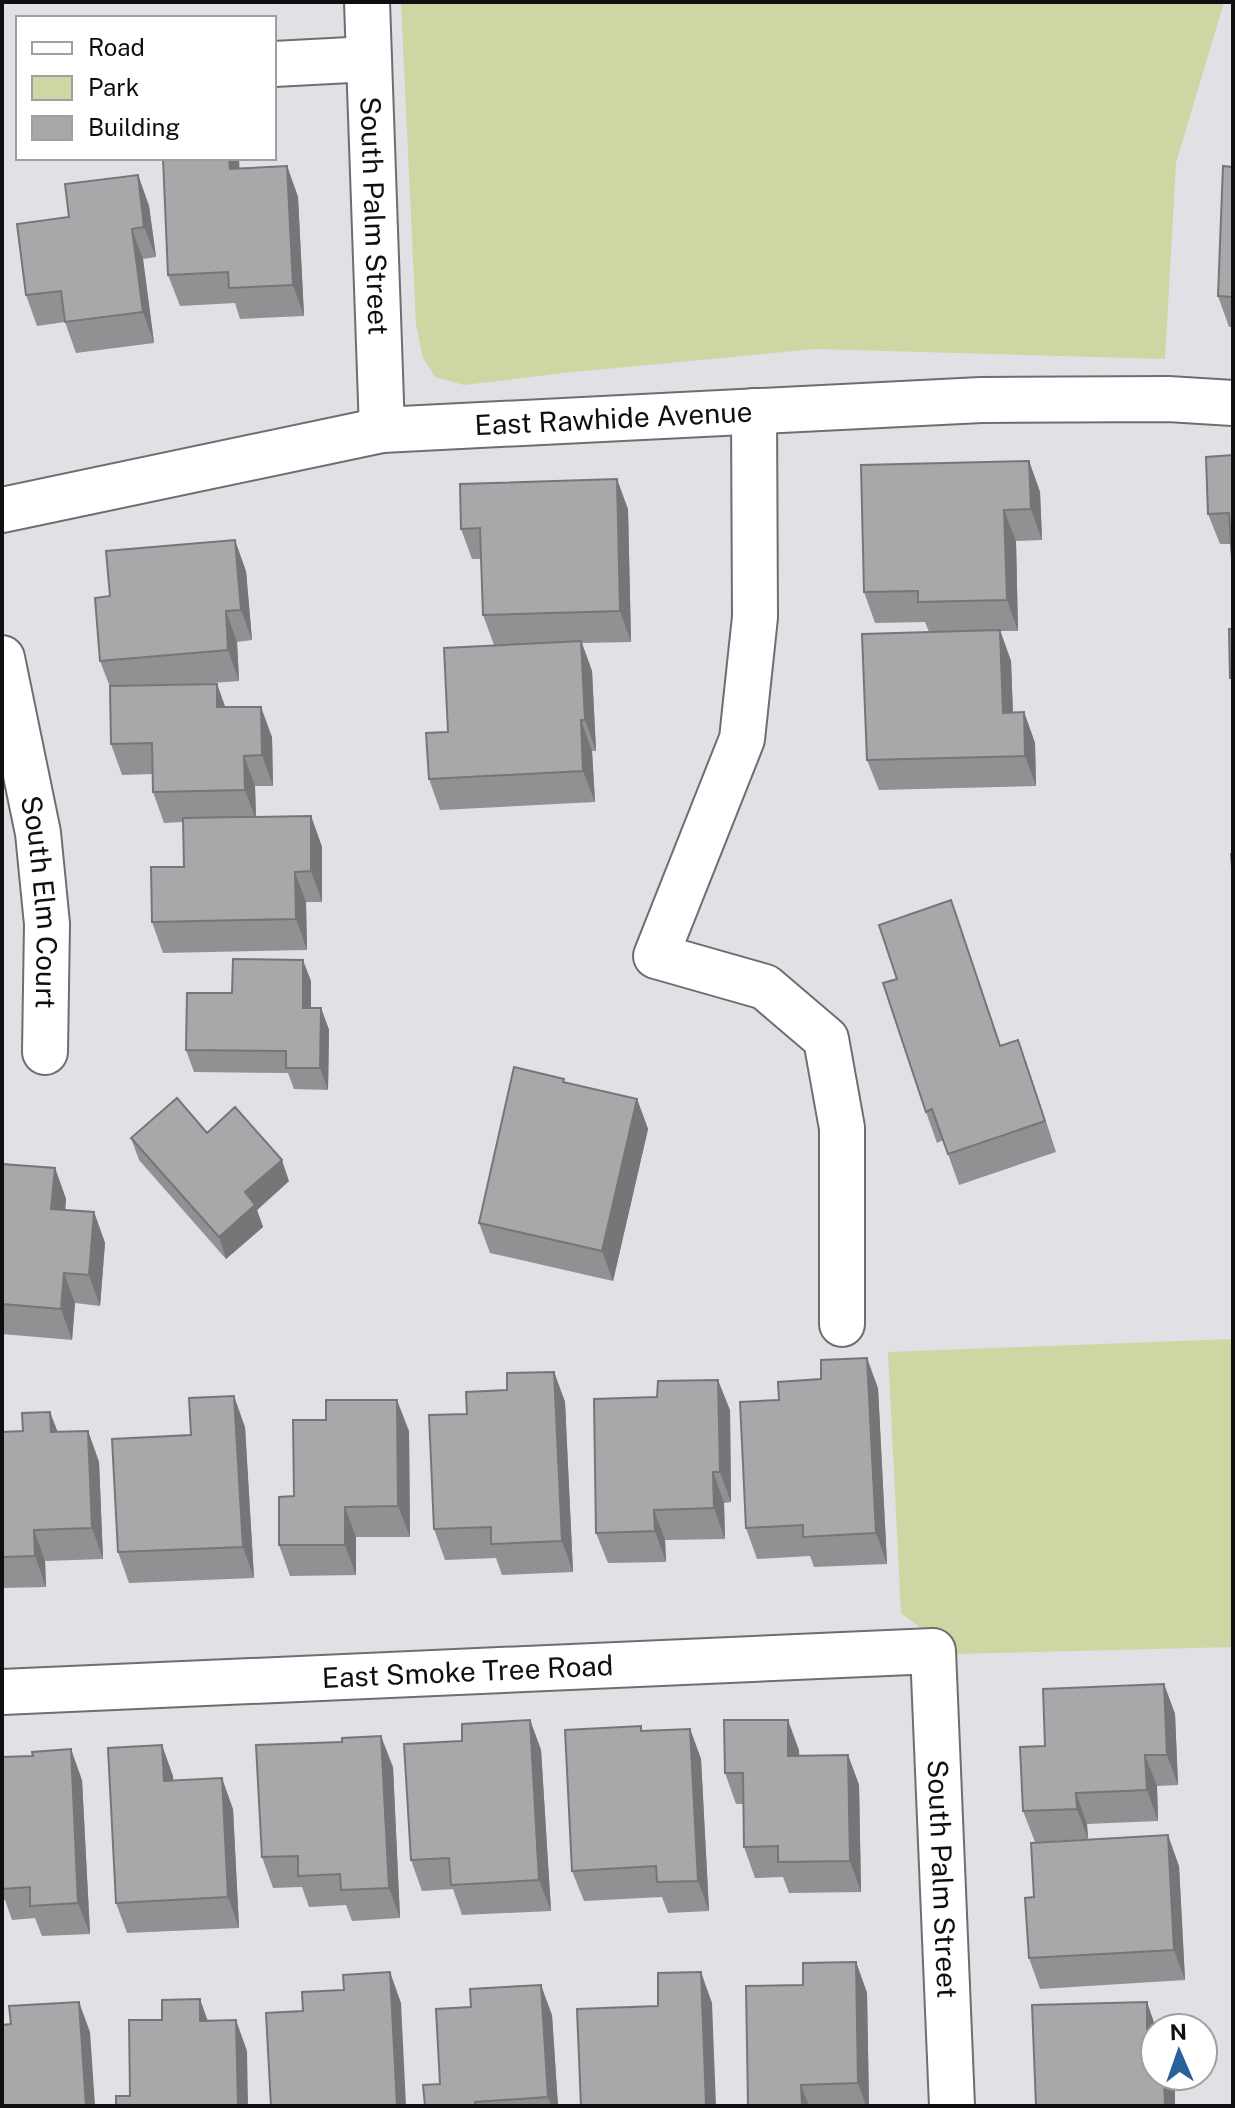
<svg xmlns="http://www.w3.org/2000/svg" width="1235" height="2108" viewBox="0 0 1235 2108" font-family="'Public Sans',sans-serif">
  <style>
    .green { fill: #cfd6a4 }
    .lines { fill: none; stroke-linecap: round; stroke-linejoin: round }
    .minor-casing { stroke: #6d6e71; stroke-width: 48 }
    .minor { stroke: #fff; stroke-width: 44 }
    .wall { fill: #919092 }
    .shaded-wall { fill: #767577 }
    .building { fill: #a9a7aa; stroke: #767577; stroke-width: 2 }
    .labels { text-anchor: middle; stroke-width: 8; stroke-linejoin: round; paint-order: stroke }
    .street-label { font-size: 28px; fill: #0e0f10; stroke: #fff }
  </style>
  <rect width="100%" height="100%" fill="#dfe1e4"/>
  <g class="green">
    <polygon points="401,2 1224,2 1176,163 1165,359 816,349 563,373 464,385 435,377 423,358 416,324"/>
    <polygon points="1233,1339 1233,1647 955,1654 901,1613 888,1352"/>
  </g>
  <g class="lines">
    <defs>
      <g id="minor">
        <path id="s1" d="M 367,2 L 382,430"/>
        <polyline points="274,64 369,59"/>
        <polyline points="754,411 755,617 742,739 656,956 765,987 826,1039 842,1128 842,1324"/>
        <path id="s2" d="M 2,510 L 382,430 L 981,400 L 1168,399 L 1233,403"/>
        <path id="s3" d="M 2,658 L 38,833 L 47,924 L 45,1052"/>
        <path id="s4" d="M 2,1692 L 933,1651 L 952,2106"/>
      </g>
    </defs>
    <use href="#minor" class="minor-casing"/>
    <use href="#minor" class="minor"/>
  </g>
  <g class="wall">
    <polygon points="287,166 298,197 304,316 240,319 235,303 180,306 168,275 239,168"/>
    <polygon points="1233,167 1233,327 1229,327 1218,296"/>
    <polygon points="138,175 149,206 156,257 143,259 154,343 76,353 65,322 37,326 26,295 69,217"/>
    <polygon points="1233,455 1233,563 1231,544 1220,544 1208,514"/>
    <polygon points="1029,461 1040,492 1042,540 1016,541 1018,631 1000,631 1011,661 1013,713 1024,712 1035,743 1036,786 879,790 867,760 929,632 925,622 875,623 864,592"/>
    <polygon points="628,509 631,642 582,643 592,671 596,751 592,751 595,802 440,810 429,779 448,732 494,645 483,615 481,559 472,559 461,529"/>
    <polygon points="246,571 252,640 237,642 239,681 199,684 217,684 225,707 272,737 273,786 255,786 256,817 311,816 322,847 322,902 306,902 307,950 163,953 152,922 184,867 183,822 164,823 153,792 152,774 122,775 111,744 110,687 100,661 110,596"/>
    <polygon points="951,900 1001,1046 1018,1040 1056,1152 959,1185 943,1140 937,1143 926,1112 897,979"/>
    <polygon points="311,981 311,1008 321,1008 329,1030 328,1090 294,1089 288,1073 194,1072 186,1050 232,993"/>
    <polygon points="637,1099 648,1129 613,1281 490,1253 479,1223"/>
    <polygon points="207,1133 289,1181 257,1210 263,1227 226,1259 139,1160 131,1138"/>
    <polygon points="2,1164 55,1168 66,1199 65,1210 94,1212 105,1243 100,1306 75,1303 72,1340 2,1334"/>
    <polygon points="554,1372 565,1402 573,1572 502,1575 496,1558 445,1560 434,1529 467,1414 507,1390"/>
    <polygon points="878,1388 887,1564 814,1567 810,1556 757,1559 746,1528 779,1400"/>
    <polygon points="657,1397 730,1410 731,1502 724,1503 725,1539 665,1540 666,1562 608,1563 596,1533"/>
    <polygon points="245,1427 254,1578 129,1583 118,1552 191,1435"/>
    <polygon points="88,1431 99,1462 103,1559 45,1561 46,1587 2,1588 2,1432"/>
    <polygon points="409,1431 410,1537 356,1537 356,1575 290,1576 279,1545"/>
    <polygon points="1164,1684 1175,1714 1178,1785 1157,1786 1158,1821 1087,1824 1088,1839 1035,1842 1023,1811 1045,1746"/>
    <polygon points="530,1720 541,1750 551,1911 462,1915 453,1889 422,1891 411,1860 462,1741"/>
    <polygon points="690,1729 701,1759 709,1911 668,1913 662,1897 584,1901 572,1871 643,1731"/>
    <polygon points="799,1750 799,1756 848,1755 859,1785 861,1892 789,1893 783,1877 755,1878 744,1847 744,1804 736,1804 725,1773"/>
    <polygon points="2,1757 82,1780 90,1934 42,1936 35,1918 12,1920 5,1900 2,1900"/>
    <polygon points="393,1767 400,1918 352,1921 346,1905 309,1907 302,1887 273,1888 262,1857"/>
    <polygon points="173,1776 173,1780 233,1809 239,1928 127,1933 116,1903"/>
    <polygon points="1179,1866 1185,1980 1040,1989 1029,1958 1034,1897"/>
    <polygon points="856,1962 867,1993 869,2106 748,2106 803,1985"/>
    <polygon points="552,2015 558,2106 425,2106 440,2084"/>
  </g>
  <g class="shaded-wall">
    <polygon points="229,158 239,158 241,199 230,169"/>
    <polygon points="287,166 298,197 304,316 293,285"/>
    <polygon points="138,175 149,206 156,257 144,227"/>
    <polygon points="132,229 143,259 154,343 143,312"/>
    <polygon points="1029,461 1040,492 1042,540 1031,509"/>
    <polygon points="617,479 628,509 631,642 620,611"/>
    <polygon points="1004,510 1016,541 1018,631 1007,600"/>
    <polygon points="235,540 246,571 252,640 241,610"/>
    <polygon points="226,611 237,642 239,681 228,650"/>
    <polygon points="1000,630 1011,661 1014,744 1003,713"/>
    <polygon points="581,641 592,671 596,751 585,720"/>
    <polygon points="217,684 228,715 217,707"/>
    <polygon points="261,707 272,737 273,786 262,755"/>
    <polygon points="1024,712 1035,743 1036,786 1025,756"/>
    <polygon points="581,720 592,751 595,802 583,771"/>
    <polygon points="244,756 255,786 256,820 245,790"/>
    <polygon points="311,816 322,847 322,902 311,871"/>
    <polygon points="295,872 306,902 307,950 296,919"/>
    <polygon points="951,900 962,931 1011,1077 1000,1046"/>
    <polygon points="303,960 311,981 311,1030 303,1008"/>
    <polygon points="321,1008 329,1030 328,1090 320,1068"/>
    <polygon points="1018,1040 1029,1071 1056,1152 1045,1121"/>
    <polygon points="637,1099 648,1129 613,1281 602,1251"/>
    <polygon points="282,1160 289,1181 257,1210 263,1227 226,1259 219,1237 245,1192"/>
    <polygon points="55,1168 66,1199 63,1239 51,1209"/>
    <polygon points="94,1212 105,1243 100,1306 89,1275"/>
    <polygon points="64,1273 75,1303 72,1340 61,1309"/>
    <polygon points="867,1358 878,1388 887,1564 876,1533"/>
    <polygon points="554,1372 565,1402 573,1572 562,1541"/>
    <polygon points="718,1380 730,1410 731,1502 720,1472"/>
    <polygon points="234,1396 245,1427 254,1578 243,1547"/>
    <polygon points="397,1400 409,1431 410,1537 398,1506"/>
    <polygon points="50,1412 62,1443 51,1432"/>
    <polygon points="88,1431 99,1462 103,1559 92,1528"/>
    <polygon points="713,1472 724,1503 725,1539 714,1508"/>
    <polygon points="345,1507 356,1537 356,1575 345,1545"/>
    <polygon points="654,1510 665,1540 666,1562 655,1531"/>
    <polygon points="34,1530 45,1561 46,1587 35,1556"/>
    <polygon points="1164,1684 1175,1714 1178,1785 1167,1755"/>
    <polygon points="530,1720 541,1750 551,1911 539,1880"/>
    <polygon points="788,1720 799,1750 800,1786 788,1756"/>
    <polygon points="690,1729 701,1759 709,1911 698,1881"/>
    <polygon points="381,1736 393,1767 400,1918 389,1888"/>
    <polygon points="162,1745 173,1776 175,1812 164,1781"/>
    <polygon points="71,1749 82,1780 90,1934 78,1903"/>
    <polygon points="848,1755 859,1785 861,1892 850,1861"/>
    <polygon points="1145,1755 1157,1786 1158,1821 1147,1790"/>
    <polygon points="222,1778 233,1809 239,1928 228,1897"/>
    <polygon points="1076,1793 1087,1824 1088,1839 1077,1809"/>
    <polygon points="1168,1835 1179,1866 1185,1980 1174,1950"/>
    <polygon points="856,1962 867,1993 869,2106 866,2106 858,2083"/>
    <polygon points="390,1972 401,2003 406,2106 397,2106"/>
    <polygon points="701,1972 712,2003 716,2106 706,2106"/>
    <polygon points="541,1985 552,2015 558,2106 551,2106 548,2097"/>
    <polygon points="200,1999 211,2030 200,2021"/>
    <polygon points="79,2002 90,2032 95,2106 86,2106"/>
    <polygon points="1147,2002 1156,2028 1155,2058 1147,2036"/>
    <polygon points="236,2020 247,2051 248,2106 238,2106"/>
    <polygon points="1164,2076 1175,2076 1175,2106 1165,2106"/>
    <polygon points="801,2085 809,2106 802,2106"/>
  </g>
  <g class="building">
    <polygon points="163,158 229,158 230,169 287,166 293,285 229,288 228,272 168,275"/>
    <polygon points="1223,166 1233,167 1233,297 1218,296"/>
    <polygon points="138,175 144,227 132,229 143,312 65,322 61,291 26,295 17,224 69,217 65,184"/>
    <polygon points="1233,455 1233,559 1232,559 1229,513 1208,514 1206,457"/>
    <polygon points="1029,461 1031,509 1004,510 1007,600 918,602 918,591 864,592 861,465"/>
    <polygon points="617,479 620,611 483,615 480,528 461,529 460,484"/>
    <polygon points="235,540 241,610 226,611 228,650 100,661 95,598 110,596 106,551"/>
    <polygon points="1229,629 1233,629 1233,678 1230,678"/>
    <polygon points="1000,630 1003,713 1024,712 1025,756 867,760 862,634"/>
    <polygon points="581,641 585,720 581,720 583,771 429,779 426,733 448,732 444,648"/>
    <polygon points="217,684 217,707 261,707 262,755 244,756 245,790 153,792 152,743 111,744 110,686"/>
    <polygon points="311,816 311,871 295,872 296,919 152,922 151,867 184,867 183,818"/>
    <polygon points="1233,853 1233,880 1231,854"/>
    <polygon points="951,900 1000,1046 1018,1040 1045,1121 948,1154 932,1109 926,1112 883,983 897,979 879,925"/>
    <polygon points="233,959 303,960 303,1008 321,1008 320,1068 286,1068 286,1051 186,1050 187,993 232,993"/>
    <polygon points="514,1067 564,1079 563,1082 637,1099 602,1251 479,1223"/>
    <polygon points="177,1098 207,1133 235,1107 282,1160 245,1192 255,1205 219,1237 131,1138"/>
    <polygon points="2,1164 55,1168 51,1209 94,1212 89,1275 64,1273 61,1309 2,1304"/>
    <polygon points="867,1358 876,1533 803,1537 803,1525 746,1528 740,1402 779,1400 778,1382 821,1379 821,1360"/>
    <polygon points="554,1372 562,1541 491,1544 491,1527 434,1529 429,1415 467,1414 466,1392 507,1390 507,1373"/>
    <polygon points="718,1380 720,1472 713,1472 714,1508 654,1510 655,1531 596,1533 594,1399 657,1397 658,1381"/>
    <polygon points="234,1396 243,1547 118,1552 112,1439 191,1435 189,1398"/>
    <polygon points="326,1400 397,1400 398,1506 345,1507 345,1545 279,1545 279,1497 294,1496 293,1420 326,1420"/>
    <polygon points="50,1412 51,1432 88,1431 92,1528 34,1530 35,1556 2,1557 2,1432 23,1431 22,1413"/>
    <polygon points="1164,1684 1167,1755 1145,1755 1147,1790 1076,1793 1077,1809 1023,1811 1020,1747 1045,1746 1043,1689"/>
    <polygon points="530,1720 539,1880 451,1885 449,1858 411,1860 404,1744 462,1741 462,1724"/>
    <polygon points="724,1720 788,1720 788,1756 848,1755 850,1861 778,1862 778,1846 744,1847 743,1773 725,1773"/>
    <polygon points="641,1726 641,1731 690,1729 698,1881 657,1882 656,1866 572,1871 565,1730"/>
    <polygon points="381,1736 389,1888 341,1890 340,1874 298,1876 298,1856 262,1857 256,1745 342,1742 342,1738"/>
    <polygon points="162,1745 164,1781 222,1778 228,1897 116,1903 108,1748"/>
    <polygon points="71,1749 78,1903 30,1906 30,1887 2,1889 2,1757 33,1756 32,1752"/>
    <polygon points="1168,1835 1174,1950 1029,1958 1025,1898 1034,1897 1031,1843"/>
    <polygon points="856,1962 858,2083 801,2085 802,2106 748,2106 746,1986 803,1985 803,1963"/>
    <polygon points="390,1972 397,2106 271,2106 266,2013 303,2011 302,1992 344,1990 343,1975"/>
    <polygon points="701,1972 706,2106 581,2106 577,2009 658,2006 658,1973"/>
    <polygon points="541,1985 548,2097 475,2102 475,2106 425,2106 423,2085 440,2084 436,2009 471,2007 470,1989"/>
    <polygon points="200,1999 200,2021 236,2020 238,2106 116,2106 116,2096 130,2096 129,2020 162,2020 162,2000"/>
    <polygon points="79,2002 86,2106 2,2106 2,2025 11,2024 9,2006"/>
    <polygon points="1147,2002 1147,2036 1155,2036 1155,2076 1164,2076 1165,2106 1036,2106 1032,2005"/>
  </g>
  <g class="labels">
    <g class="street-label">
      <text dy="10" stroke="none"><textPath href="#s1" startOffset="214">South Palm Street</textPath></text>
      <text dy="10" stroke="none"><textPath href="#s2" startOffset="620">East Rawhide Avenue</textPath></text>
      <text dy="10" stroke="none"><textPath href="#s3" startOffset="248">South Elm Court</textPath></text>
      <text dy="10" stroke="none"><textPath href="#s4" startOffset="466">East Smoke Tree Road</textPath></text>
      <text dy="10" stroke="none"><textPath href="#s4" startOffset="1160">South Palm Street</textPath></text>
    </g>
  </g>
  <rect width="1235" height="2108" fill="none" stroke="#0e0f10" stroke-width="8"/>
  <rect x="16" y="16" width="260" height="144" fill="#ffffff" stroke="#9f9f9f" stroke-width="2"/>
  <rect x="32" y="42" width="40" height="12" fill="#ffffff" stroke="#9f9f9f" stroke-width="2"/>
  <text x="88" y="56" font-size="24" fill="#0e0f10">Road</text>
  <rect x="32" y="76" width="40" height="24" fill="#cfd6a4" stroke="#9f9f9f" stroke-width="2"/>
  <text x="88" y="96" font-size="24" fill="#0e0f10">Park</text>
  <rect x="32" y="116" width="40" height="24" fill="#a9a7aa" stroke="#9f9f9f" stroke-width="2"/>
  <text x="88" y="136" font-size="24" fill="#0e0f10">Building</text>
  <g transform="translate(1179 2052) rotate(358)"><circle r="38" fill="#ffffff" stroke="#9f9f9f" stroke-width="2"/>
  <path d="M0-6L14 30L0 20L-14 30Z" fill="#2a6199"/>
  <text y="-12" font-size="22" font-weight="bold" text-anchor="middle" fill="#0e0f10">N</text>
  </g>
</svg>
